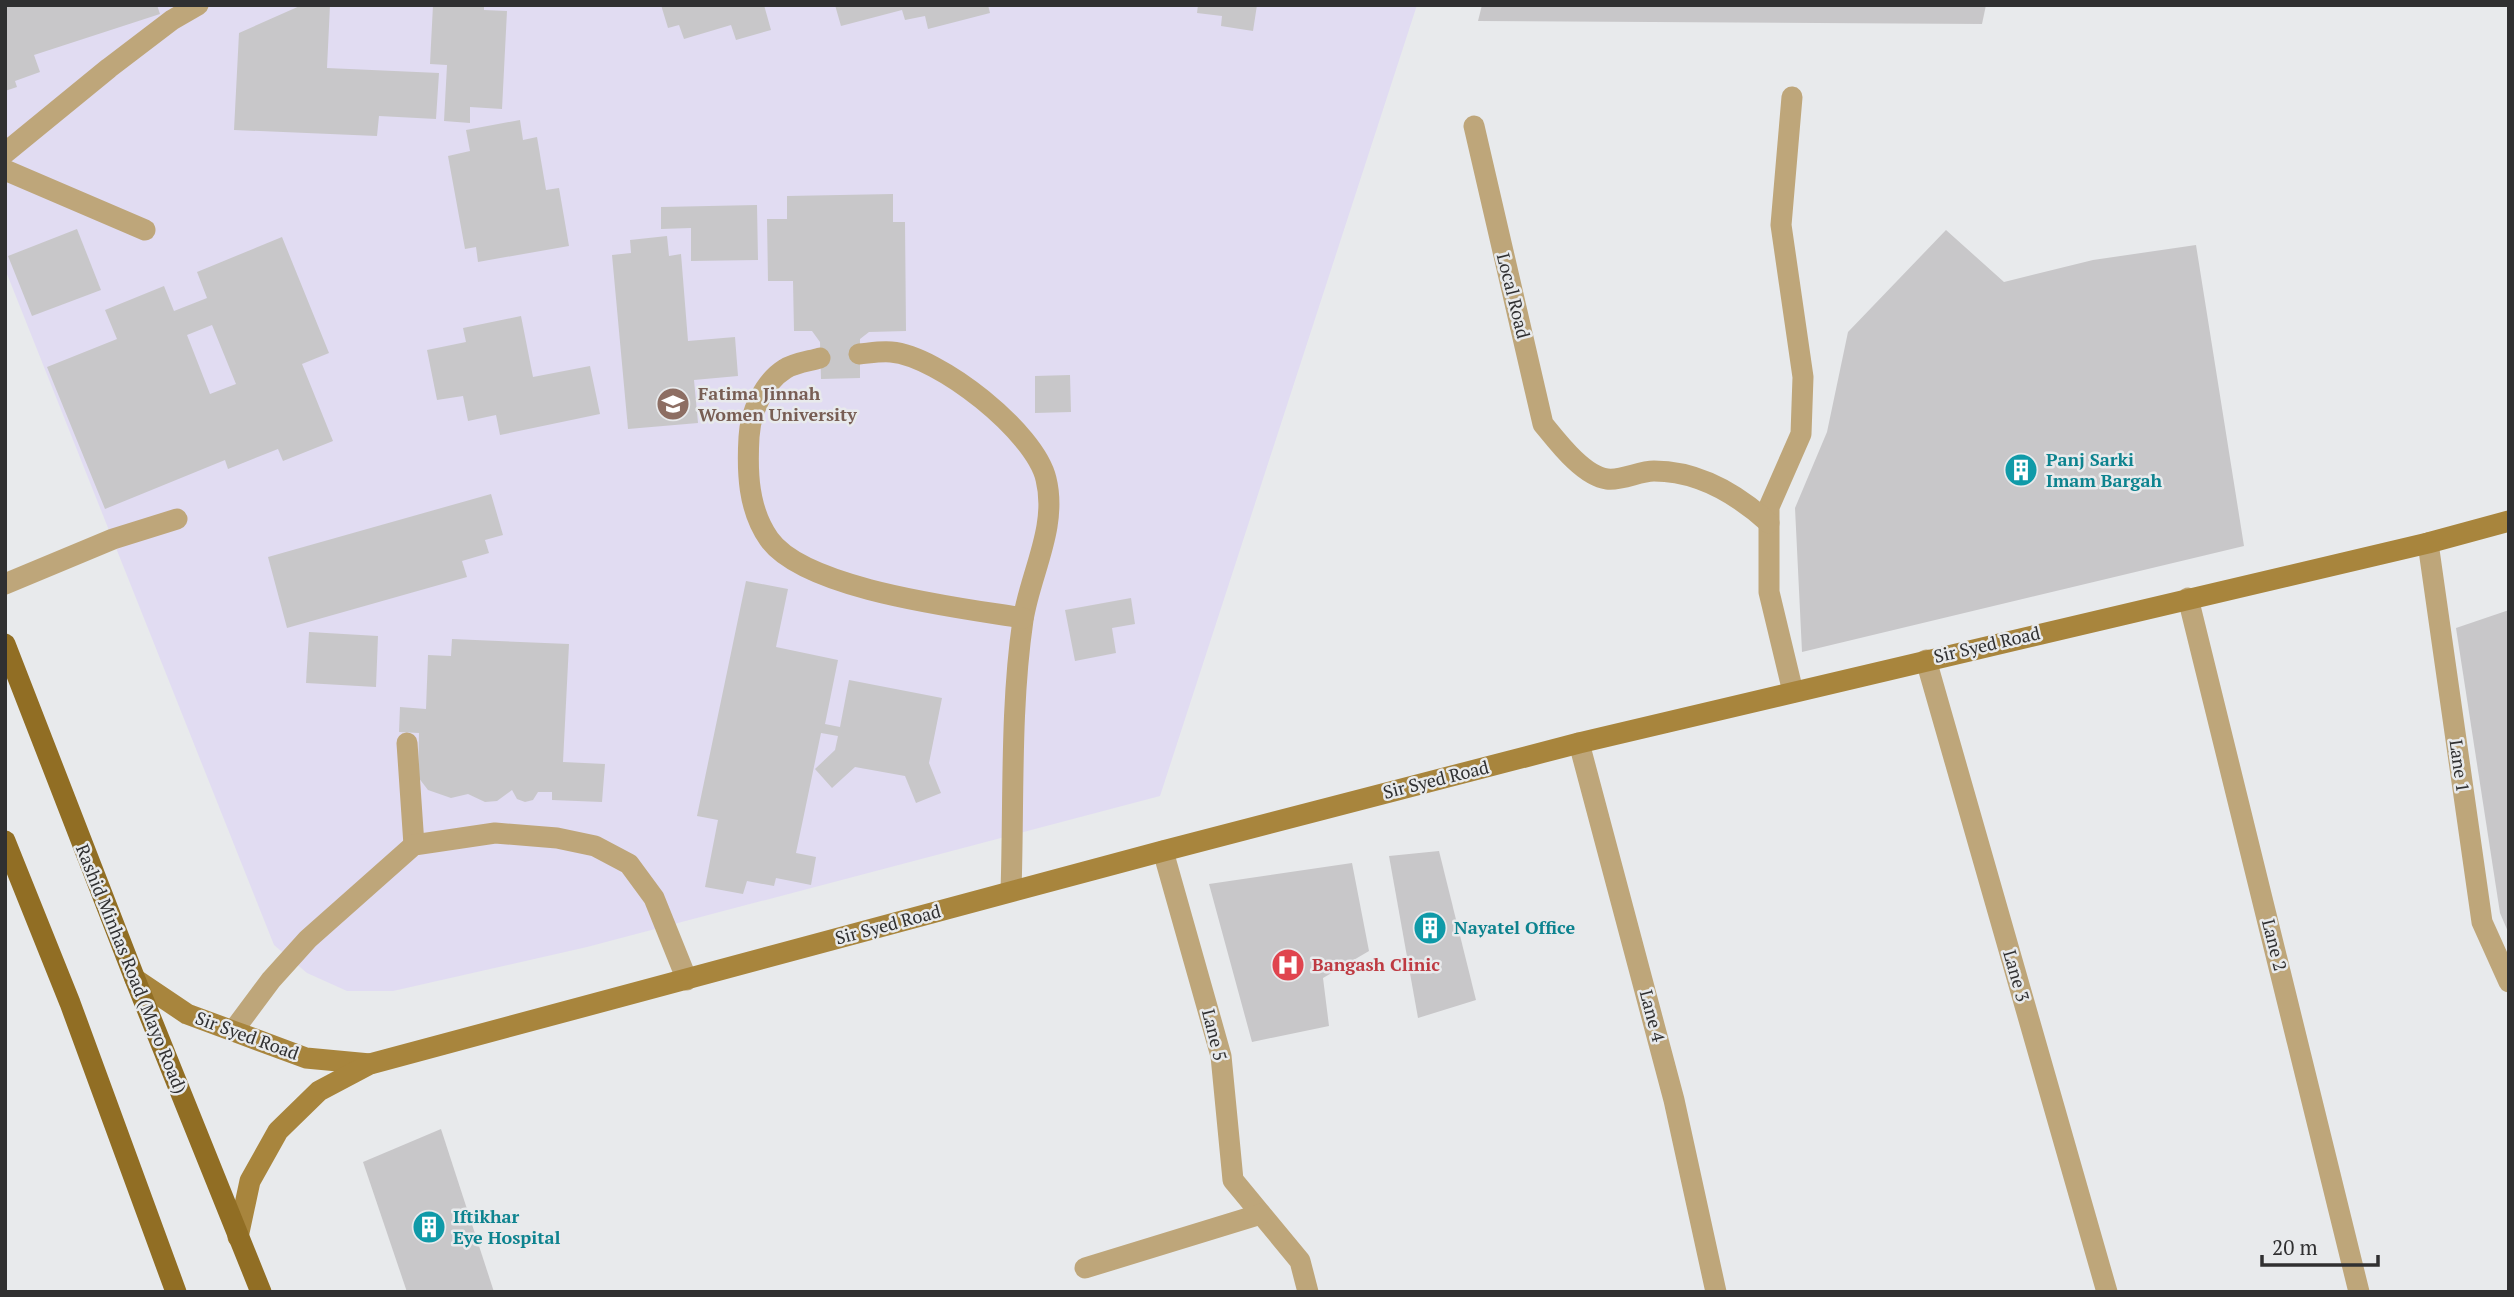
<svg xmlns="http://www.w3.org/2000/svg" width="2514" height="1297" viewBox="0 0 2514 1297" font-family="'PT Serif',serif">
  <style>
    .education { fill: #e1dcf2 }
    .building { fill: #c8c7c9; fill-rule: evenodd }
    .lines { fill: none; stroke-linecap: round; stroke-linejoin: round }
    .lane { stroke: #bea67a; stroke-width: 21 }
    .street { stroke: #bea67a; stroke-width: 21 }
    .secondary { stroke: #a8853d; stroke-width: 21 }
    .primary { stroke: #916e24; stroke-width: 21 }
    .labels { text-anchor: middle; stroke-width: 5; stroke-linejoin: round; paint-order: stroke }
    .street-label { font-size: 18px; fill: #303031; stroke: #e8eaec }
    .education-label { font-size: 18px; font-weight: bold; fill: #785e54; stroke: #e8eaec; text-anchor: start }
    .culture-label { font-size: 18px; font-weight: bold; fill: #0d838f; stroke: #e8eaec; text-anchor: start }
    .health-label { font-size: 18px; font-weight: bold; fill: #be3a42; stroke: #e8eaec; text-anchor: start }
  </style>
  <rect width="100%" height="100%" fill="#e8eaec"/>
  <polygon class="education" points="5,5 1417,5 1160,796 587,947 393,991 347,991 307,973 274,945 5,269"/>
  <g class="building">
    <polygon points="5,5 157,5 160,14 34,55 40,72 15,81 17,87 5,91"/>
    <polygon points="302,5 330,5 327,68 439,73 436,119 379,116 377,136 234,130 239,33"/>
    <polygon points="433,5 484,5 484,10 507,11 502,109 470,107 470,123 444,121 447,65 430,64"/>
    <polygon points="661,5 764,5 771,30 736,40 731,25 684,39 679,25 668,28"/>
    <polygon points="835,5 988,5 990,13 928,29 925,16 905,20 902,10 841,26"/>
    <polygon points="1198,5 1257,5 1253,31 1221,26 1222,16 1197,13"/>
    <polygon points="1482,5 1986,5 1982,24 1478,21"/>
    <polygon points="520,120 523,140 537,137 546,190 559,188 569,246 478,262 476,247 465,249 448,156 470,151 466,130"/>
    <polygon points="893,194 893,222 905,222 906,331 869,332 860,339 860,378 821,379 820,342 812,331 794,331 793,281 768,281 767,219 787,219 787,196"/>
    <polygon points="757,205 758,260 691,261 691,228 661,229 661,207"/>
    <polygon points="77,229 101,290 32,316 8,256"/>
    <polygon points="1946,230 2004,282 2093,260 2196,245 2244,546 1802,652 1795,508 1827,432 1848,332"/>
    <polygon points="667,236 669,256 681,254 688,341 735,337 738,376 694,380 698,423 628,429 612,255 631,253 630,240"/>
    <path d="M 282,237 L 329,353 L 302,364 L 333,441 L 283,461 L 278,449 L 228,469 L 225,460 L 105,509 L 47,367 L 117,339 L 105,310 L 164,286 L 174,311 L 207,298 L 197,272 ZM 212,325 L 236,384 L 210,394 L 187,335 Z"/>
    <polygon points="521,316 533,377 590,366 600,414 500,435 496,415 468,421 463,396 437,400 427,350 466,342 463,328"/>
    <polygon points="1070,375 1071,412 1035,413 1035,376"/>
    <polygon points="491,494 503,535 485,540 489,553 462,561 467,577 287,628 268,557"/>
    <polygon points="746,581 788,589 776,647 838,660 825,724 840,727 849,680 942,698 929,763 941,793 916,803 905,776 855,767 832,788 815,769 835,750 838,736 821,733 796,853 816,857 811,885 776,878 774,886 747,881 743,894 705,887 718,820 697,816"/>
    <polygon points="1131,598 1135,624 1112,628 1116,653 1075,661 1065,610"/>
    <polygon points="2509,610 2509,934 2500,913 2456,628"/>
    <polygon points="309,632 378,636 376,687 306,683"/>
    <polygon points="452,639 569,644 563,762 605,764 602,802 552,800 552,792 538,792 533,800 525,802 517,799 512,790 497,801 485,802 468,794 451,798 428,790 418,777 419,733 399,732 400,707 426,709 428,655 451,656"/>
    <polygon points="1439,851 1476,1000 1418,1018 1389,856"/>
    <polygon points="1352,863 1369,951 1323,978 1329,1026 1252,1042 1209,884"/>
    <polygon points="441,1129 494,1292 407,1292 363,1162"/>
  </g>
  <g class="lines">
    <g class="lane">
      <polyline points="5,170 145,230"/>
      <path d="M 859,354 C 870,353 881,351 891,352 C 939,356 1035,432 1046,479 C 1058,527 1030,574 1023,620 C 1010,709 1014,802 1011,891"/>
      <path d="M 820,358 C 810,361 794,363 785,369 C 764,382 750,413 749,437 C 747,472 748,509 769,539 C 805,590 962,608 1023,618"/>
      <polyline points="5,584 113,539 177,519"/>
      <polyline points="407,743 414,845"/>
      <polyline points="233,1031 271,980 308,939 414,845 495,833 557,838 595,846 629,864 654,898 687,980"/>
    </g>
    <g class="street">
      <polyline points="1792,97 1781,225 1803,377 1801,434 1769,507 1769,592 1793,692"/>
      <path d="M 1474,126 L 1543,424 C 1557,441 1583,476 1607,479 C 1622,481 1639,471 1654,471 C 1699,471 1737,494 1769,523"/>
      <polyline points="5,153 109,68 172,20 198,5"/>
      <polyline points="2428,543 2482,922 2509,982"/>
      <polyline points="2188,598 2359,1292"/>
      <polyline points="1926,660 2107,1292"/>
      <polyline points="1579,743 1674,1100 1716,1292"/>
      <polyline points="1163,851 1221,1056 1233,1180 1300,1261 1308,1292"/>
      <polyline points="1085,1268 1261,1214"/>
    </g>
    <g class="secondary">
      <polyline points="135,979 187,1014 233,1031 306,1058 370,1064"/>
      <polyline points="238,1237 250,1181 278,1131 319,1091 370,1064 1163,851 1579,743 2428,543 2509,521"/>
    </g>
    <g class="primary">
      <polyline points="5,644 135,979 261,1292"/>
      <polyline points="5,841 70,1003 176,1292"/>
    </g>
  </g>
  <defs>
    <symbol id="university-disc" viewBox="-11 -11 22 22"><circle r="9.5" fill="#8d6e63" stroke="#e8eaec"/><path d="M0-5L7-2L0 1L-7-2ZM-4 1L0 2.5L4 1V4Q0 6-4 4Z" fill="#fff"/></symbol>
    <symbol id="building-disc" viewBox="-11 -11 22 22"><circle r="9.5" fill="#0f9aa8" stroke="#e8eaec"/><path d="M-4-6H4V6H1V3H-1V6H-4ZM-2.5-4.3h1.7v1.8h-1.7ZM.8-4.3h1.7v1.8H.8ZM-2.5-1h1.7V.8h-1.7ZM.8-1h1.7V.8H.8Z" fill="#fff"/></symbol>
    <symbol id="hospital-disc" viewBox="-11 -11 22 22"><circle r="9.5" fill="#e0444e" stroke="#e8eaec"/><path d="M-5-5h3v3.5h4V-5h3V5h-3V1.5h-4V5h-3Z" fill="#fff"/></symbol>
  </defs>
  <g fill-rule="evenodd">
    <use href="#university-disc" x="654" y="385" width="38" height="38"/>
    <use href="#building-disc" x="2002" y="451" width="38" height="38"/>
    <use href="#building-disc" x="1411" y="909" width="38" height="38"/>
    <use href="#hospital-disc" x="1269" y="946" width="38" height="38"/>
    <use href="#building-disc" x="410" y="1208" width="38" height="38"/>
  </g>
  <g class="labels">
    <g class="street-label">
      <text transform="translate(1513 296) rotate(76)" y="6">Local Road</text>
      <text transform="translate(1987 645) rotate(-13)" y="6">Sir Syed Road</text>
      <text transform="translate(2459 766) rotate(82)" y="6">Lane 1</text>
      <text transform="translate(1436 780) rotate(-14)" y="6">Sir Syed Road</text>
      <text transform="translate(888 925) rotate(-15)" y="6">Sir Syed Road</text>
      <text transform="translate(2274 945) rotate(76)" y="6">Lane 2</text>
      <text transform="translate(131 969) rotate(68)" y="6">Rashid Minhas Road (Mayo Road)</text>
      <text transform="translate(2016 976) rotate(74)" y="6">Lane 3</text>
      <text transform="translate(1652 1016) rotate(75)" y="6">Lane 4</text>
      <text transform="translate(1214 1035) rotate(76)" y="6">Lane 5</text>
      <text transform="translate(247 1036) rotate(20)" y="6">Sir Syed Road</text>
    </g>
    <g class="education-label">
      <text x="698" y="400">Fatima Jinnah<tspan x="698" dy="21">Women University</tspan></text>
    </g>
    <g class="culture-label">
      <text x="2046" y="466">Panj Sarki<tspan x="2046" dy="21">Imam Bargah</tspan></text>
      <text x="1454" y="934">Nayatel Office</text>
      <text x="453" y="1223">Iftikhar<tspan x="453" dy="21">Eye Hospital</tspan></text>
    </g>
    <g class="health-label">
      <text x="1312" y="971">Bangash Clinic</text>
    </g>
  </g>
  <rect width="2514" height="1297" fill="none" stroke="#303031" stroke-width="14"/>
  <path d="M2262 1255v10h116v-10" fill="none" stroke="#303031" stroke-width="3.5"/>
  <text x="2272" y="1255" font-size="21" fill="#303031" stroke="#e8eaec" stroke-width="5" paint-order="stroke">20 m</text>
</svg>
